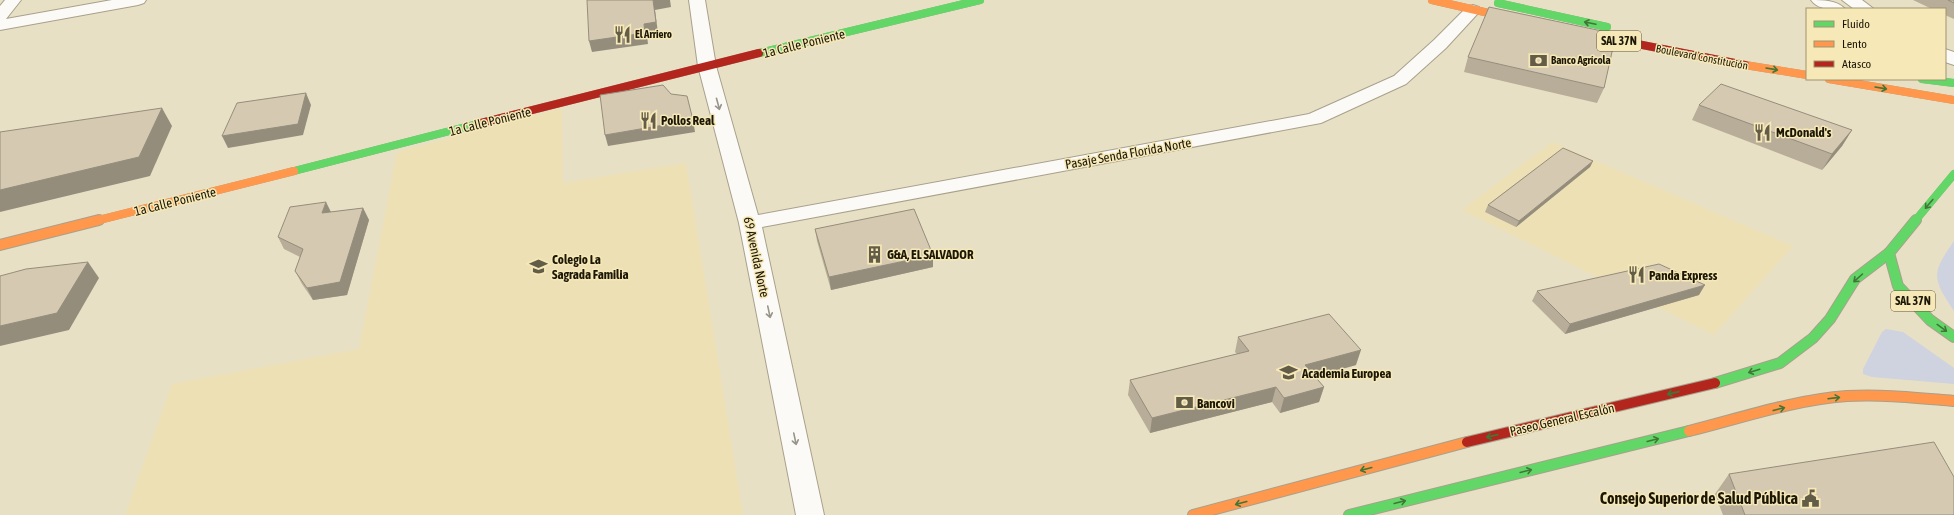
<svg xmlns="http://www.w3.org/2000/svg" width="1954" height="515" viewBox="0 0 1954 515" font-family="'Asap Condensed',sans-serif">
  <style>
    .built { fill: #ede0b5 }
    .green { fill: #cfd2df }
    .lines { fill: none; stroke-linecap: round; stroke-linejoin: round }
    .street-casing { stroke: #a7a18c; stroke-width: 2 }
    .fast-far1-casing { stroke: #a7a18c; stroke-width: 8 }
    .fast-casing { stroke: #a7a18c; stroke-width: 12 }
    .slow-far1-casing { stroke: #a7a18c; stroke-width: 8 }
    .slow-casing { stroke: #a7a18c; stroke-width: 12 }
    .jam-far1-casing { stroke: #a7a18c; stroke-width: 8 }
    .jam-casing { stroke: #a7a18c; stroke-width: 12 }
    .street { fill: #fcfaf6; fill-rule: evenodd }
    .fast-far1 { stroke: #63d668; stroke-width: 8 }
    .fast { stroke: #63d668; stroke-width: 10 }
    .slow-far1 { stroke: #ff974d; stroke-width: 8 }
    .slow { stroke: #ff974d; stroke-width: 10 }
    .jam-far1 { stroke: #b3261e; stroke-width: 8 }
    .jam { stroke: #b3261e; stroke-width: 10 }
    .wall { fill: #b7ad98 }
    .shaded-wall { fill: #958d7c }
    .building { fill: #d5c9b1; stroke: #958d7c }
    .oneway { stroke: #407636 }
    .oneway2 { stroke: #97948a }
    .labels { text-anchor: middle; stroke-width: 3; stroke-linejoin: round; paint-order: stroke }
    .far-poi-label { font-size: 11px; font-weight: bold; fill: #1c1705; stroke: #f6e8b7; text-anchor: start }
    .far-street-label { font-size: 11px; fill: #1c1705; stroke: #f6e8b7 }
    .shield { fill: #f6e8b7; stroke: #5d563a; stroke-width: 1 }
    .shield-label { font-size: 12px; font-weight: bold; fill: #1c1705 }
    .street-label { font-size: 13px; fill: #1c1705; stroke: #f6e8b7 }
    .poi-label { font-size: 13px; font-weight: bold; fill: #1c1705; stroke: #f6e8b7; text-anchor: start }
    .near-poi-label { font-size: 16px; font-weight: bold; fill: #1c1705; stroke: #f6e8b7; text-anchor: end }
  </style>
  <rect width="100%" height="100%" fill="#e8e0c5"/>
  <g class="built">
    <polygon points="562,108 563,183 686,163 743,515 125,515 172,384 359,349 397,152"/>
    <polygon points="1552,142 1793,246 1714,335 1462,210"/>
  </g>
  <g class="green">
    <path d="M 1954,241 L 1954,311 C 1932,278 1931,274 1954,241 Z"/>
    <polygon points="1886,329 1903,332 1954,368 1954,384 1872,377 1863,374 1863,369 1882,332"/>
  </g>
  <g class="lines">
    <defs>
      <g id="street">
        <polygon points="5,0 21,0 6,19 112,0 146,0 144,3 138,5 0,30 0,6"/>
        <polygon points="689,0 705,0 716,66 758,215 1309,114 1394,76 1434,40 1467,7 1473,5 1479,7 1481,10 1446,48 1406,84 1321,123 762,227 824,515 796,515 739,223 698,66"/>
        <path d="M 1811,0 C 1823,0 1837,0 1845,9 C 1833,9 1819,11 1811,0 Z"/>
        <polygon points="1842,0 1862,0 1874,9 1854,9"/>
        <polygon points="1945,49 1954,52 1954,65 1945,62"/>
      </g>
      <g id="fast-far1">
        <polyline points="1498,3 1607,27"/>
        <polyline points="759,53 980,0"/>
        <polyline points="1922,79 1954,83"/>
        <polyline points="294,171 481,123"/>
        <polyline points="1915,221 1954,174"/>
      </g>
      <g id="fast">
        <polyline points="1916,220 1889,253 1898,286 1930,320 1954,337"/>
        <polyline points="1715,383 1780,363 1813,338 1830,319 1855,279 1889,253"/>
        <polyline points="1349,515 1689,431"/>
      </g>
      <g id="slow-far1">
        <polyline points="1432,0 1515,19"/>
        <polyline points="1745,65 1807,75"/>
        <polyline points="1829,79 1954,100"/>
        <polyline points="95,221 294,171"/>
      </g>
      <g id="slow">
        <polyline points="0,245 99,220"/>
        <path d="M 1689,431 C 1741,418 1793,400 1847,396 C 1883,394 1918,398 1954,401"/>
        <polyline points="1193,515 1467,442"/>
      </g>
      <g id="jam-far1">
        <polyline points="1586,34 1745,65"/>
        <polyline points="481,123 759,53"/>
      </g>
      <polyline id="jam" points="1467,442 1715,383"/>
    </defs>
    <use href="#street" class="street-casing"/>
    <use href="#fast-far1" class="fast-far1-casing"/>
    <use href="#fast" class="fast-casing"/>
    <use href="#slow-far1" class="slow-far1-casing"/>
    <use href="#slow" class="slow-casing"/>
    <use href="#jam-far1" class="jam-far1-casing"/>
    <use href="#jam" class="jam-casing"/>
    <use href="#street" class="street"/>
    <use href="#fast-far1" class="fast-far1"/>
    <use href="#fast" class="fast"/>
    <use href="#slow-far1" class="slow-far1"/>
    <use href="#slow" class="slow"/>
    <use href="#jam-far1" class="jam-far1"/>
    <use href="#jam" class="jam"/>
  </g>
  <g class="wall">
    <polygon points="1913,0 1954,0 1954,19 1945,15 1945,9 1932,9"/>
    <polygon points="1468,57 1604,88 1597,103 1464,72"/>
    <polygon points="1699,105 1852,130 1842,146 1822,170 1692,120"/>
    <polygon points="1593,161 1590,167 1516,227 1485,212 1488,205 1538,167"/>
    <polygon points="363,208 369,220 347,295 313,300 302,284 295,271 300,257 284,249 278,237 331,212"/>
    <polygon points="815,229 933,255 933,267 831,290 817,241"/>
    <polygon points="1537,291 1699,295 1565,334 1532,301"/>
    <polygon points="1238,337 1356,365 1315,377 1324,387 1319,402 1280,413 1272,402 1150,433 1128,395 1130,380 1237,354 1235,352"/>
    <polygon points="1729,474 1954,515 1723,515 1715,494"/>
  </g>
  <g class="shaded-wall">
    <polygon points="653,0 670,0 671,7 655,10 658,33 647,35 648,44 592,52 589,41 644,24"/>
    <polygon points="306,93 311,105 303,135 228,148 222,136"/>
    <polygon points="162,108 172,126 150,176 0,212 0,190"/>
    <polygon points="693,120 695,132 608,146 605,135"/>
    <polygon points="1852,130 1842,146 1822,170 1832,154"/>
    <polygon points="1593,161 1590,167 1516,227 1519,221"/>
    <polygon points="326,202 332,214 322,213"/>
    <polygon points="363,208 369,220 347,295 313,300 307,288"/>
    <polygon points="933,255 933,267 831,290 829,277"/>
    <polygon points="88,262 99,278 69,330 0,346 0,326"/>
    <polygon points="1705,285 1699,295 1565,334 1570,324"/>
    <polygon points="1361,350 1356,365 1301,380 1305,365"/>
    <polygon points="1276,387 1272,402 1150,433 1152,418"/>
    <polygon points="1324,387 1319,402 1280,413 1284,398"/>
  </g>
  <g class="building">
    <polygon points="587,0 653,0 656,22 644,24 645,33 589,41"/>
    <polygon points="1948,0 1954,0 1954,3"/>
    <polygon points="1489,7 1616,34 1604,88 1468,57"/>
    <polygon points="1721,84 1852,130 1832,154 1699,105"/>
    <polygon points="663,85 671,94 687,96 693,120 605,135 600,95"/>
    <polygon points="306,93 298,124 222,136 237,103"/>
    <polygon points="162,108 139,157 0,190 0,132"/>
    <polygon points="1563,148 1593,161 1519,221 1488,205"/>
    <polygon points="326,202 322,213 363,208 340,282 307,288 295,271 303,249 278,237 290,207"/>
    <polygon points="914,209 933,255 829,277 815,229"/>
    <polygon points="88,262 57,313 0,326 0,276 26,269"/>
    <polygon points="1659,264 1705,285 1570,324 1537,291"/>
    <polygon points="1329,314 1361,350 1305,365 1324,387 1284,398 1276,387 1152,418 1130,380 1249,351 1238,337"/>
    <polygon points="1934,442 1954,477 1954,515 1745,515 1729,474"/>
  </g>
  <defs><path id="oneway-shaft" d="M-6 0H5M1.5-3L5.5 0L1.5 3" fill="none" stroke-width="1.6" stroke-linecap="round" stroke-linejoin="round"/></defs>
  <g class="oneway">
    <use href="#oneway-shaft" transform="translate(1590 23) rotate(-168)"/>
    <use href="#oneway-shaft" transform="translate(1772 69) rotate(10)"/>
    <use href="#oneway-shaft" transform="translate(1881 88) rotate(10)"/>
    <use href="#oneway-shaft" transform="translate(1929 204) rotate(130)"/>
    <use href="#oneway-shaft" transform="translate(1858 278) rotate(138)"/>
    <use href="#oneway-shaft" transform="translate(1942 328) rotate(36)"/>
    <use href="#oneway-shaft" transform="translate(1754 371) rotate(163)"/>
    <use href="#oneway-shaft" transform="translate(1673 393) rotate(167)"/>
    <use href="#oneway-shaft" transform="translate(1834 398) rotate(-7)"/>
    <use href="#oneway-shaft" transform="translate(1779 409) rotate(-14)"/>
    <use href="#oneway-shaft" transform="translate(1492 436) rotate(167)"/>
    <use href="#oneway-shaft" transform="translate(1653 440) rotate(-14)"/>
    <use href="#oneway-shaft" transform="translate(1366 469) rotate(165)"/>
    <use href="#oneway-shaft" transform="translate(1526 471) rotate(-14)"/>
    <use href="#oneway-shaft" transform="translate(1400 502) rotate(-14)"/>
    <use href="#oneway-shaft" transform="translate(1241 503) rotate(165)"/>
  </g>
  <g class="oneway2">
    <use href="#oneway-shaft" transform="translate(718 104) rotate(75)"/>
    <use href="#oneway-shaft" transform="translate(769 312) rotate(78)"/>
    <use href="#oneway-shaft" transform="translate(795 439) rotate(78)"/>
  </g>
  <defs>
    <symbol id="restaurant-bare" viewBox="-9 -9 18 18"><path d="M-5-6h1v4h1v-4h1v4h1v-4h1v5L-1.5 .5V6h-2V.5L-5-1ZM5-6V6H3V1.5H1.5Q1.5-4 5-6Z" fill="#635d48" stroke="#f6e8b7" stroke-width="2.5" paint-order="stroke"/></symbol>
    <symbol id="bank-bare" viewBox="-9 -9 18 18"><path d="M-6-4H6V4H-6ZM0-2.3a2.3 2.3 0 1 0 0 4.6a2.3 2.3 0 1 0 0-4.6Z" fill="#635d48" stroke="#f6e8b7" stroke-width="2.5" paint-order="stroke"/></symbol>
    <symbol id="building-bare" viewBox="-9 -9 18 18"><path d="M-4-6H4V6H1V3H-1V6H-4ZM-2.5-4.3h1.7v1.8h-1.7ZM.8-4.3h1.7v1.8H.8ZM-2.5-1h1.7V.8h-1.7ZM.8-1h1.7V.8H.8Z" fill="#635d48" stroke="#f6e8b7" stroke-width="2.5" paint-order="stroke"/></symbol>
    <symbol id="school-bare" viewBox="-9 -9 18 18"><path d="M0-5L7-2L0 1L-7-2ZM-4 1L0 2.5L4 1V4Q0 6-4 4Z" fill="#635d48" stroke="#f6e8b7" stroke-width="2.5" paint-order="stroke"/></symbol>
    <symbol id="civic-bare" viewBox="-9 -9 18 18"><path d="M-.6-6.5H3V-4.5H.6V-3L4-1V1h2V6H-6V1h2V-1L-.6-3ZM-1.2 2.5V6h2.4V2.5Z" fill="#635d48" stroke="#f6e8b7" stroke-width="2.5" paint-order="stroke"/></symbol>
  </defs>
  <g fill-rule="evenodd">
    <use href="#restaurant-bare" x="610" y="22" width="25" height="25"/>
    <use href="#bank-bare" x="1526" y="48" width="25" height="25"/>
    <use href="#restaurant-bare" x="636" y="108" width="25" height="25"/>
    <use href="#restaurant-bare" x="1750" y="120" width="25" height="25"/>
    <use href="#building-bare" x="862" y="242" width="25" height="25"/>
    <use href="#school-bare" x="526" y="254" width="25" height="25"/>
    <use href="#restaurant-bare" x="1624" y="262" width="25" height="25"/>
    <use href="#school-bare" x="1276" y="360" width="25" height="25"/>
    <use href="#bank-bare" x="1172" y="390" width="25" height="25"/>
    <use href="#civic-bare" x="1798" y="486" width="25" height="25"/>
  </g>
  <g class="labels">
    <g class="far-poi-label">
      <text x="635" y="38">El Arriero</text>
      <text x="1551" y="64">Banco Agrícola</text>
    </g>
    <g class="far-street-label">
      <text transform="translate(1702 57) rotate(11)" y="4">Boulevard Constitución</text>
    </g>
    <g class="shield">
      <rect x="1597" y="31" width="44" height="20" rx="3"/>
      <rect x="1891" y="291" width="44" height="20" rx="3"/>
    </g>
    <g class="shield-label">
      <text x="1619" y="45">SAL 37N</text>
      <text x="1913" y="305">SAL 37N</text>
    </g>
    <g class="street-label">
      <text transform="translate(804 43) rotate(-14)" y="5">1a Calle Poniente</text>
      <text transform="translate(490 121) rotate(-14)" y="5">1a Calle Poniente</text>
      <text transform="translate(1128 153) rotate(-10)" y="5">Pasaje Senda Florida Norte</text>
      <text transform="translate(175 201) rotate(-14)" y="5">1a Calle Poniente</text>
      <text transform="translate(757 257) rotate(78)" y="5">69 Avenida Norte</text>
      <text transform="translate(1562 419) rotate(-13)" y="5">Paseo General Escalón</text>
    </g>
    <g class="poi-label">
      <text x="661" y="125">Pollos Real</text>
      <text x="1776" y="137">McDonald's</text>
      <text x="887" y="259">G&amp;A, EL SALVADOR</text>
      <text x="552" y="264">Colegio La<tspan x="552" dy="15">Sagrada Familia</tspan></text>
      <text x="1649" y="280">Panda Express</text>
      <text x="1302" y="378">Academia Europea</text>
      <text x="1197" y="408">Bancovi</text>
    </g>
    <g class="near-poi-label">
      <text x="1798" y="504">Consejo Superior de Salud Pública</text>
    </g>
  </g>
  <rect x="1806" y="8" width="140" height="72" fill="#f6e8b7" stroke="#9f9470"/>
  <rect x="1814" y="21" width="20" height="6" fill="#63d668" stroke="#9f9470"/>
  <text x="1842" y="28" font-size="12" fill="#1c1705">Fluido</text>
  <rect x="1814" y="41" width="20" height="6" fill="#ff974d" stroke="#9f9470"/>
  <text x="1842" y="48" font-size="12" fill="#1c1705">Lento</text>
  <rect x="1814" y="61" width="20" height="6" fill="#b3261e" stroke="#9f9470"/>
  <text x="1842" y="68" font-size="12" fill="#1c1705">Atasco</text>
</svg>
